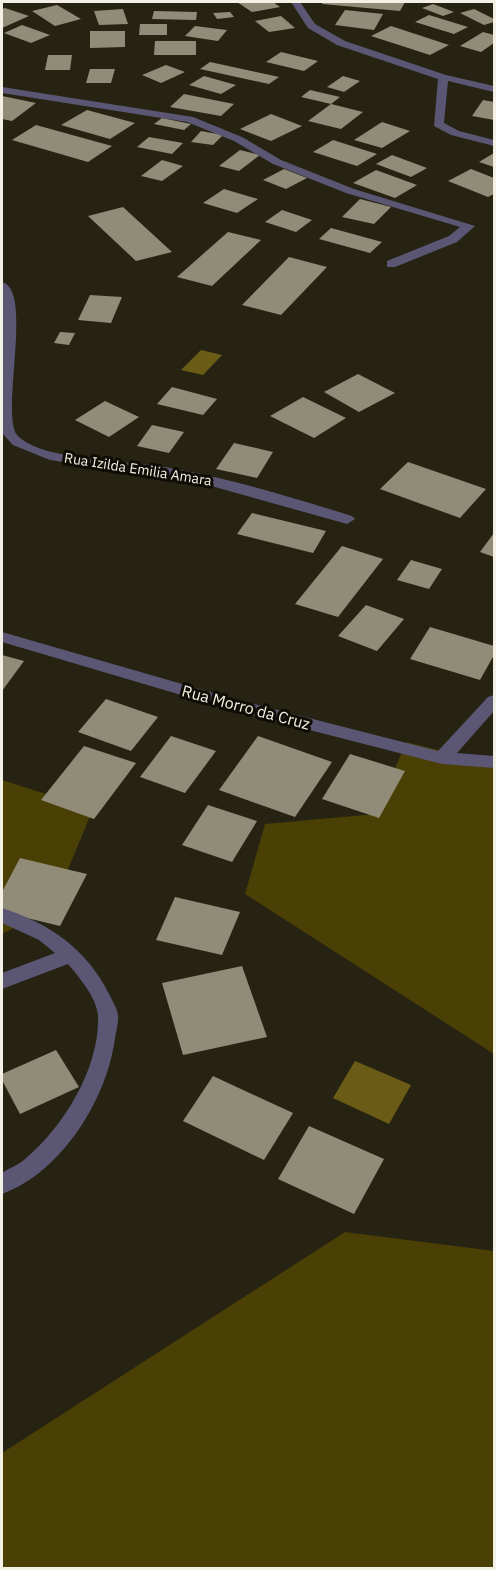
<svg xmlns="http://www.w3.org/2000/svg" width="496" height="1570" font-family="'IBM Plex Sans',sans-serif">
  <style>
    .green { fill: #4a3f05 }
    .water { fill: #6a5c17 }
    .building { fill: #918c78 }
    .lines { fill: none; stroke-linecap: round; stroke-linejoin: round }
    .street { fill: #5a5674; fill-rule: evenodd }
    .labels { text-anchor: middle; stroke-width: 6; stroke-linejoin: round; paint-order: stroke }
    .far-street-label { font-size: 14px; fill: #f3f0e5; stroke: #0e0c05 }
    .street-label { font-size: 16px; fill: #f3f0e5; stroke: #0e0c05 }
  </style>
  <rect width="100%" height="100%" fill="#272312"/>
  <!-- green -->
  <g class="green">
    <polygon points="406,742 494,764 494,1054 245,894 265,824 376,814"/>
    <polygon points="2,780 93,809 52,908 2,934"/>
    <polygon points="345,1232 494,1251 494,1568 2,1568 2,1453"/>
  </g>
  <!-- water -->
  <g class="water">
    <polygon points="201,350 222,355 203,375 181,370"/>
    <polygon points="355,1061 411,1085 389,1124 333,1098"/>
  </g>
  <!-- building -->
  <g class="building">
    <polygon points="237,2 273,2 280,7 252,12"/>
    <polygon points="323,2 405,2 400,11 322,4"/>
    <polygon points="433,4 454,12 443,16 422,8"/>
    <polygon points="57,5 81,19 55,26 32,11"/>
    <polygon points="5,8 29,16 2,28 2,9"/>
    <polygon points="123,9 128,24 99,25 94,11"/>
    <polygon points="474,9 494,19 494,22 484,25 460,13"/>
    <polygon points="345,10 383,14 374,30 335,25"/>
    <polygon points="154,11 197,12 196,20 152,19"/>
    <polygon points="230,12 234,17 217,19 213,13"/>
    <polygon points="429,15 468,27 454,34 415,22"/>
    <polygon points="281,16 295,28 269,32 255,21"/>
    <polygon points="140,24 167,24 167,35 139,35"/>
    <polygon points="22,25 50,35 31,43 4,33"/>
    <polygon points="195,26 227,30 218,41 185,36"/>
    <polygon points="391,26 449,45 430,55 371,36"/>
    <polygon points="90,31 125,31 125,47 90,48"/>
    <polygon points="483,32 494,35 494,43 481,52 460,46"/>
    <polygon points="155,41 196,41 196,55 154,55"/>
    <polygon points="281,52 318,61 304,71 266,62"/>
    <polygon points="48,55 72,55 70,70 45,70"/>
    <polygon points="210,62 279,77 269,84 200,69"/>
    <polygon points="166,65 185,72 161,83 142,75"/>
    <polygon points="90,69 115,69 111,83 86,83"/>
    <polygon points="204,76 236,85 221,94 189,85"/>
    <polygon points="343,76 360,81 344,92 327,87"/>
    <polygon points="310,90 340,97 331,104 363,112 341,129 308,121 331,104 301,97"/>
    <polygon points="184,94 234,104 221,116 170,107"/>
    <polygon points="2,96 36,103 12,121 2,119"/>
    <polygon points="483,100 494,102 494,120 472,116"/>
    <polygon points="87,110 135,123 110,139 61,125"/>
    <polygon points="271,114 302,126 271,141 240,129"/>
    <polygon points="162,118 191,124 184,130 154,124"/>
    <polygon points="382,122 410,131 382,148 354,140"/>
    <polygon points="36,125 112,146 88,162 12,140"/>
    <polygon points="201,131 223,135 213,145 191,142"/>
    <polygon points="149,137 183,143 172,154 137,147"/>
    <polygon points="333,140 377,154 357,166 313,152"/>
    <polygon points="240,150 260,155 239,171 219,166"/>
    <polygon points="494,153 494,167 479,162"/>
    <polygon points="392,155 427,168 411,177 376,164"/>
    <polygon points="162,160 183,166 162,181 141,176"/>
    <polygon points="284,169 307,178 286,189 263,180"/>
    <polygon points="471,169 494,178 494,194 488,197 448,181"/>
    <polygon points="376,170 417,185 395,198 353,183"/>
    <polygon points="224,189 258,199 237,213 203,203"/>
    <polygon points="360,199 391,207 374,224 342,217"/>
    <polygon points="123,207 172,252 136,261 88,216"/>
    <polygon points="282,210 312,220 296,232 265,222"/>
    <polygon points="331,228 382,242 370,253 319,239"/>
    <polygon points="228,232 261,240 212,286 177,277"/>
    <polygon points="289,257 327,267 281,315 242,305"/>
    <polygon points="90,295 122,297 111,323 78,320"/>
    <polygon points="60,332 75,333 69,345 54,343"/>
    <polygon points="358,374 395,393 359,412 324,392"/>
    <polygon points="172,387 217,399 203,415 157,404"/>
    <polygon points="303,397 346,418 314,438 270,416"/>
    <polygon points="105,401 139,417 109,437 75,420"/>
    <polygon points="152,425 184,432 169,453 137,446"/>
    <polygon points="234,443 273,452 257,478 216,469"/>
    <polygon points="408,462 486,489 460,518 380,489"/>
    <polygon points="252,513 326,531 313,553 237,534"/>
    <polygon points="494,533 494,557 480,552"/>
    <polygon points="342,546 383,559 338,617 295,604"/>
    <polygon points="411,560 442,569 429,589 397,580"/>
    <polygon points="366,605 404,619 377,651 338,636"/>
    <polygon points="430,627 494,646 494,655 480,680 410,659"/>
    <polygon points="2,655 24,661 2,691"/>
    <polygon points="106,699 158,717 131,751 78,732"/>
    <polygon points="171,736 216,751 185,793 140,777"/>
    <polygon points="258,736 332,762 295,817 219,790"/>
    <polygon points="84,746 136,763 94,819 41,800"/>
    <polygon points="350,754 405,771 379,818 322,799"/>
    <polygon points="208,805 257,821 232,862 182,845"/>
    <polygon points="20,858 87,874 60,926 2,912 2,892"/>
    <polygon points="175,897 240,912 222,955 156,940"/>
    <polygon points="242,966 267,1037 183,1055 162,983"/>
    <polygon points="56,1050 79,1087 20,1114 2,1080 2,1074"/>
    <polygon points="213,1076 293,1113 264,1160 183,1121"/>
    <polygon points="309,1126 384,1159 354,1214 278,1179"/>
  </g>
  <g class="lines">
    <!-- street -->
    <g class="street">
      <polygon points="291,2 300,2 315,24 345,41 446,75 494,86 494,92 448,81 444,123 459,131 494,140 494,146 451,135 434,126 438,79 337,45 308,28"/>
      <polygon points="2,87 193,117 242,137 281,160 354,189 475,226 457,242 395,267 387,267 387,261 449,236 460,227 346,193 273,164 234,141 187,122 2,93"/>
      <path d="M2,282C34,290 0,412 17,435C31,450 63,455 81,457C113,462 145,463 176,469C236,480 294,498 352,516L355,519L347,524L197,482L50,460L13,445L2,433Z"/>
      <polygon points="2,632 234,699 438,751 488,697 494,695 494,711 457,753 494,756 494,768 442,764 232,710 2,642"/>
      <path d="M2,908C49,923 87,949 109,994C112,1000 117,1008 118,1015C119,1022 116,1031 115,1038C107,1099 62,1172 2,1194V1173C9,1168 19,1165 25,1159C64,1127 100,1067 98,1016C97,998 79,977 68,964L2,989V973L55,953L39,940L2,923Z"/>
    </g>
  </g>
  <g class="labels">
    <!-- far-street labels -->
    <g class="far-street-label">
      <text transform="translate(138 469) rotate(9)" y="5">Rua Izilda Emilia Amara</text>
    </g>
    <!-- street labels -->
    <g class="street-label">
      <text transform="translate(246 707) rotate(15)" y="6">Rua Morro da Cruz</text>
    </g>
  </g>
  <!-- border -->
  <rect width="496" height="1570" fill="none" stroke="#f3f0e5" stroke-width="6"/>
</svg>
